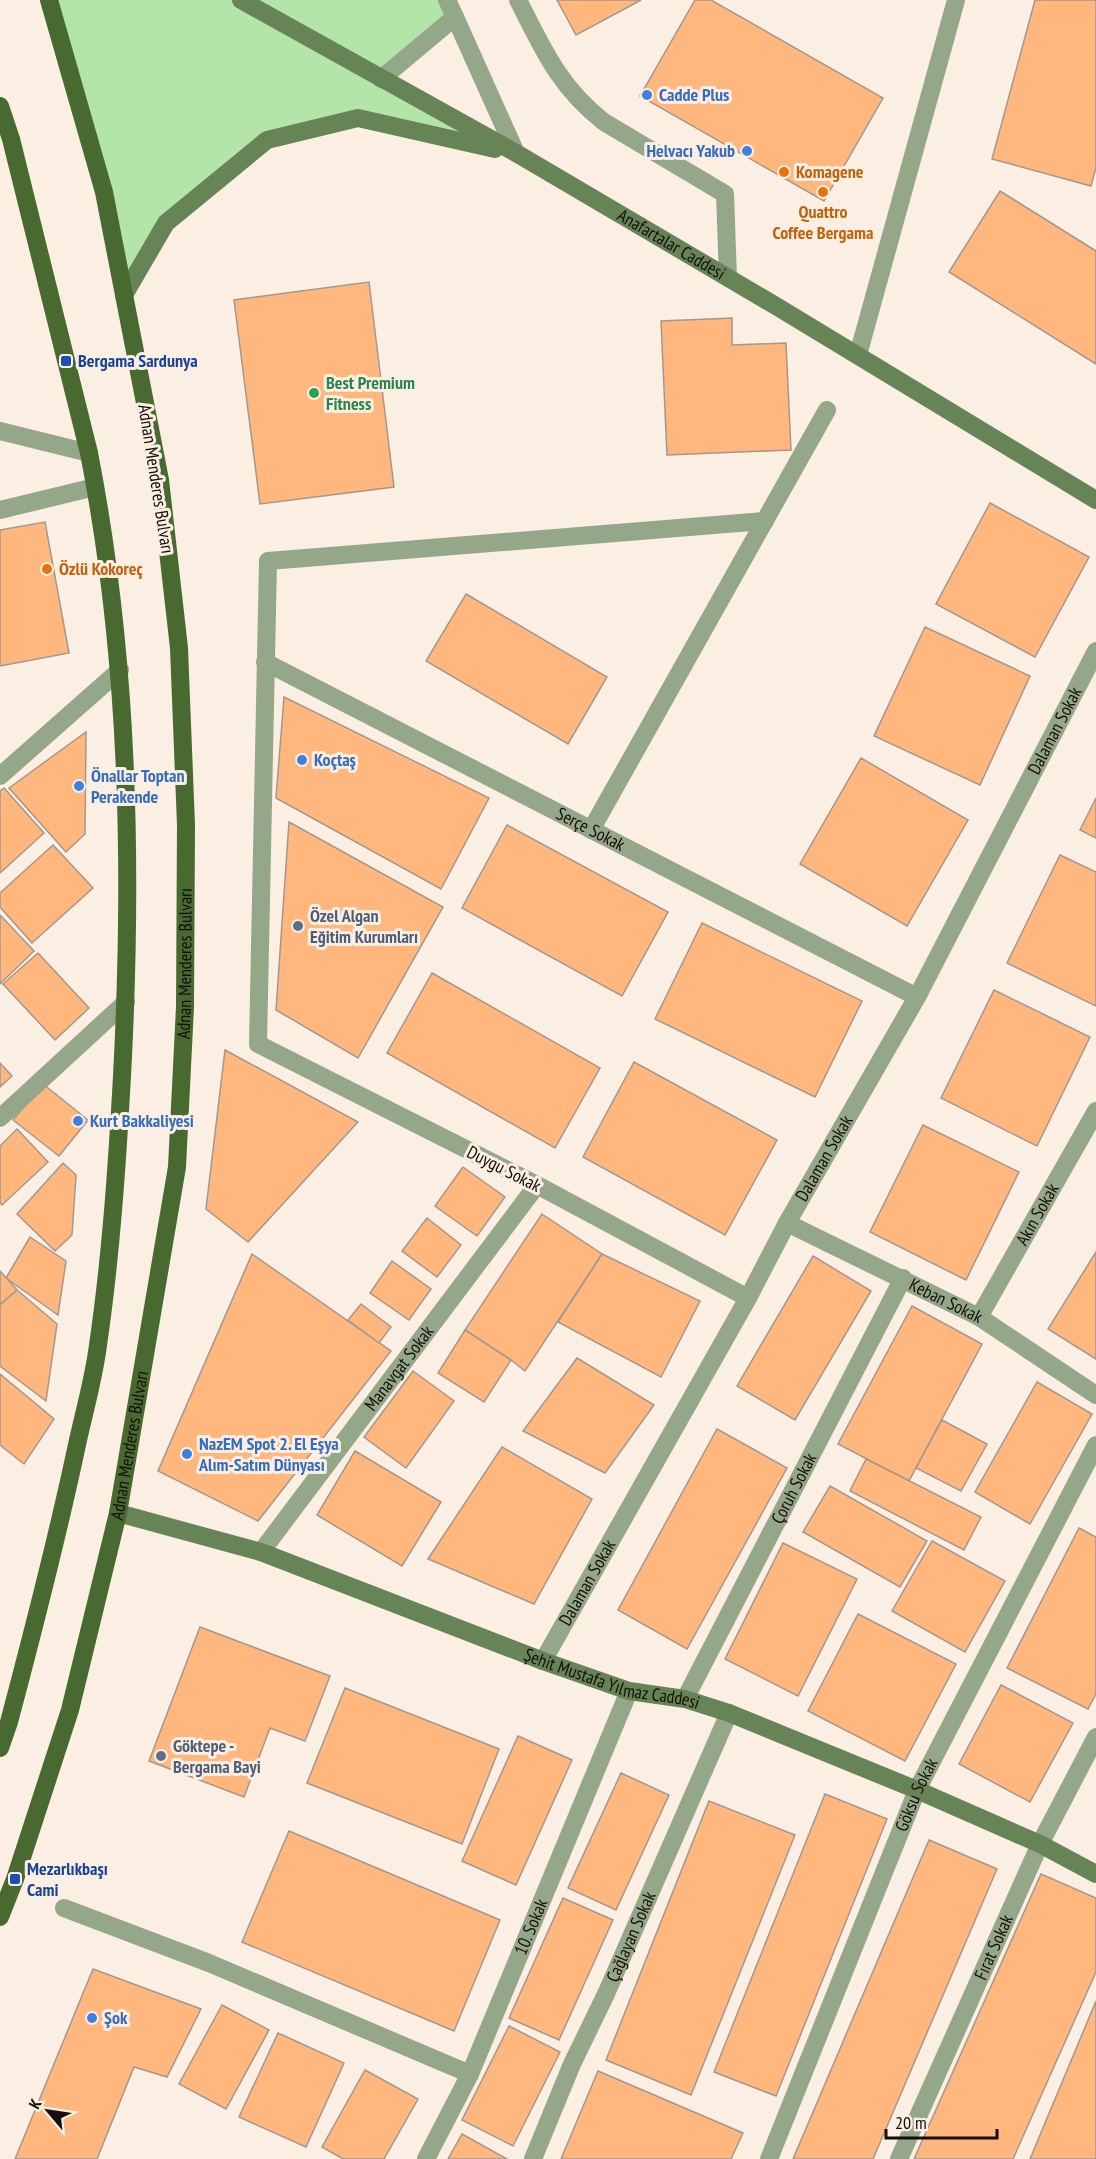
<svg xmlns="http://www.w3.org/2000/svg" width="1096" height="2159" font-family="'PT Sans Narrow',sans-serif">
  <style>
    .green { fill: #b3e5a8 }
    .building { fill: #ffb77e; stroke: #a4978e; stroke-width: 1.5 }
    .lines { fill: none; stroke-linecap: round; stroke-linejoin: round }
    .lane { stroke: #94a788; stroke-width: 18 }
    .street { stroke: #94a788; stroke-width: 18 }
    .secondary { stroke: #678456; stroke-width: 18 }
    .primary { stroke: #486a30; stroke-width: 18 }
    .shop-dot { fill: #3f7fe0; stroke: #fbeee2; stroke-width: 2 }
    .food-dot { fill: #e8710a; stroke: #fbeee2; stroke-width: 2 }
    .transit-dot { fill: #1a4fb4; stroke: #fbeee2; stroke-width: 2 }
    .leisure-dot { fill: #2e9e5b; stroke: #fbeee2; stroke-width: 2 }
    .service-dot { fill: #5c6f8a; stroke: #fbeee2; stroke-width: 2 }
    .labels { text-anchor: middle; stroke-width: 6; stroke-linejoin: round; paint-order: stroke }
    .shop-label { font-size: 18px; font-weight: bold; fill: #366cbe; stroke: #fbeee2; text-anchor: start }
    .food-label { font-size: 18px; font-weight: bold; fill: #c56008; stroke: #fbeee2; text-anchor: start }
    .street-label { font-size: 18px; fill: #140f0c; stroke: #fbeee2 }
    .transit-label { font-size: 18px; font-weight: bold; fill: #164399; stroke: #fbeee2; text-anchor: start }
    .leisure-label { font-size: 18px; font-weight: bold; fill: #27864d; stroke: #fbeee2; text-anchor: start }
    .service-label { font-size: 18px; font-weight: bold; fill: #4e5e75; stroke: #fbeee2; text-anchor: start }
  </style>
  <rect width="100%" height="100%" fill="#fbeee2"/>
  <!-- green -->
  <polygon class="green" points="49,0 447,0 455,17 381,79 516,153 358,118 267,140 166,223 124,295"/>
  <!-- building -->
  <g class="building">
    <polygon points="557,0 641,0 576,35"/>
    <polygon points="695,0 711,0 883,98 824,201 640,96"/>
    <polygon points="1035,0 1096,0 1096,168 1091,186 992,159"/>
    <polygon points="1000,191 1096,251 1096,364 949,272"/>
    <polygon points="369,282 394,487 260,504 234,300"/>
    <polygon points="732,318 732,345 786,343 791,450 667,455 661,321"/>
    <polygon points="990,503 1089,557 1035,657 936,604"/>
    <polygon points="45,522 69,653 0,666 0,530"/>
    <polygon points="466,594 607,677 568,744 426,661"/>
    <polygon points="925,627 1030,676 980,785 874,736"/>
    <polygon points="284,697 489,798 441,889 276,798"/>
    <polygon points="86,732 85,834 66,852 9,788"/>
    <polygon points="861,758 968,820 907,926 800,864"/>
    <polygon points="4,788 44,833 0,873 0,791"/>
    <polygon points="1096,798 1096,838 1080,830"/>
    <polygon points="289,822 443,907 358,1058 276,1010"/>
    <polygon points="507,825 668,912 622,996 462,908"/>
    <polygon points="53,845 93,888 32,943 0,907 0,893"/>
    <polygon points="1060,855 1096,872 1096,1006 1007,963"/>
    <polygon points="0,915 34,951 0,984"/>
    <polygon points="702,923 862,1001 815,1097 655,1019"/>
    <polygon points="38,953 89,1008 55,1040 3,984"/>
    <polygon points="432,973 600,1068 555,1148 387,1053"/>
    <polygon points="994,990 1090,1037 1037,1146 941,1098"/>
    <polygon points="225,1050 358,1122 248,1242 206,1209"/>
    <polygon points="634,1062 777,1140 725,1235 583,1157"/>
    <polygon points="0,1063 12,1076 0,1087"/>
    <polygon points="43,1084 88,1120 59,1156 13,1120"/>
    <polygon points="923,1125 1019,1172 966,1280 870,1232"/>
    <polygon points="17,1129 48,1162 2,1205 0,1203 0,1146"/>
    <polygon points="63,1163 76,1175 72,1235 55,1251 17,1214"/>
    <polygon points="463,1167 505,1197 477,1236 435,1206"/>
    <polygon points="542,1214 602,1254 525,1371 511,1360 465,1330"/>
    <polygon points="427,1218 461,1245 437,1277 402,1251"/>
    <polygon points="30,1237 66,1261 58,1315 6,1278"/>
    <polygon points="1096,1252 1096,1359 1048,1329"/>
    <polygon points="252,1254 391,1351 258,1521 158,1471"/>
    <polygon points="602,1254 700,1301 661,1377 558,1322"/>
    <polygon points="813,1256 871,1291 795,1420 737,1386"/>
    <polygon points="392,1261 431,1289 409,1320 370,1293"/>
    <polygon points="0,1271 17,1290 0,1305"/>
    <polygon points="17,1290 57,1324 46,1401 0,1366 0,1305"/>
    <polygon points="361,1304 391,1327 379,1343 348,1320"/>
    <polygon points="912,1306 982,1344 909,1481 838,1444"/>
    <polygon points="465,1330 511,1360 484,1402 438,1373"/>
    <polygon points="577,1358 654,1405 605,1473 523,1431"/>
    <polygon points="413,1371 454,1401 406,1468 364,1437"/>
    <polygon points="0,1374 54,1419 24,1464 0,1445"/>
    <polygon points="1037,1382 1092,1414 1030,1524 975,1492"/>
    <polygon points="942,1420 987,1444 961,1491 916,1468"/>
    <polygon points="717,1429 787,1468 687,1649 618,1610"/>
    <polygon points="502,1447 592,1499 534,1604 428,1559"/>
    <polygon points="355,1451 441,1502 402,1566 317,1515"/>
    <polygon points="866,1459 981,1517 964,1550 850,1491"/>
    <polygon points="830,1486 927,1541 900,1587 803,1532"/>
    <polygon points="1079,1528 1096,1537 1096,1694 1088,1709 1007,1668"/>
    <polygon points="932,1541 1005,1581 965,1652 892,1611"/>
    <polygon points="783,1543 857,1579 798,1696 725,1659"/>
    <polygon points="858,1614 956,1664 905,1761 808,1711"/>
    <polygon points="200,1627 330,1676 305,1741 270,1728 244,1797 149,1761"/>
    <polygon points="1001,1685 1073,1723 1030,1802 959,1764"/>
    <polygon points="345,1688 499,1749 462,1844 307,1783"/>
    <polygon points="518,1736 572,1760 516,1885 462,1861"/>
    <polygon points="621,1773 669,1795 616,1910 568,1888"/>
    <polygon points="825,1794 887,1819 776,2096 714,2072"/>
    <polygon points="709,1801 795,1835 691,2095 606,2060"/>
    <polygon points="289,1831 500,1920 454,2031 242,1942"/>
    <polygon points="929,1840 997,1869 873,2159 793,2159"/>
    <polygon points="1041,1874 1096,1898 1096,1972 1013,2159 914,2159"/>
    <polygon points="563,1898 613,1920 559,2040 509,2018"/>
    <polygon points="93,1969 201,2009 167,2077 134,2067 97,2159 15,2159"/>
    <polygon points="1096,2001 1096,2159 1030,2159"/>
    <polygon points="222,2005 269,2030 226,2109 179,2084"/>
    <polygon points="509,2026 560,2052 513,2146 462,2120"/>
    <polygon points="278,2033 344,2063 306,2147 239,2117"/>
    <polygon points="365,2070 418,2099 384,2159 343,2159 322,2147"/>
    <polygon points="598,2071 743,2133 731,2159 561,2159"/>
    <polygon points="462,2134 507,2159 448,2159"/>
  </g>
  <g class="lines">
    <!-- lane -->
    <path class="lane" d="M518,0C543,49 559,87 604,122L725,194L728,278"/>
    <!-- street -->
    <g class="street">
      <polyline points="455,17 516,153"/>
      <polyline points="381,79 455,17 447,0"/>
      <polyline points="858,355 956,0"/>
      <polyline points="0,431 89,453"/>
      <polyline points="0,510 95,487"/>
      <path id="s1" d="M265,662L917,997"/>
      <polyline points="0,776 120,670"/>
      <polyline points="591,830 827,410"/>
      <polyline points="0,1118 126,1002"/>
      <path id="s2" d="M787,1223L979,1317L1096,1395"/>
      <polyline points="748,1298 537,1185 258,1044 268,561 765,521"/>
      <path id="s3" d="M979,1317L1096,1111"/>
      <path id="s4" d="M261,1552L537,1185"/>
      <path id="s5" d="M543,1661L748,1298L787,1223L917,997L1096,651"/>
      <path id="s6" d="M685,1699L903,1278"/>
      <polyline points="64,1908 209,1963 470,2074"/>
      <path id="s7" d="M426,2159L470,2074L629,1691"/>
      <path id="s8" d="M533,2159L572,2064L606,1994L729,1713"/>
      <path id="s9" d="M769,2159L917,1790L1096,1445"/>
      <path id="s10" d="M899,2159L1040,1844L1096,1737"/>
    </g>
    <!-- secondary -->
    <g class="secondary">
      <path id="s11" d="M241,0L516,153L776,306L1096,500"/>
      <polyline points="124,295 166,223 267,140 358,118 495,149"/>
      <path id="s12" d="M118,1513L261,1552L543,1661L629,1691L685,1699L729,1713L917,1790L1040,1844L1096,1874"/>
    </g>
    <!-- primary -->
    <g class="primary">
      <path d="M0,106L11,139L89,453C129,658 133,868 122,1076C117,1166 111,1256 98,1345C94,1377 85,1409 78,1440C58,1535 34,1628 9,1722L0,1748"/>
      <path id="s13" d="M0,1917L15,1879L70,1710L118,1513L177,1167L185,1007L186,825L179,648L160,480L104,192L49,0"/>
    </g>
  </g>
  <!-- markers -->
  <g class="shop-dot">
    <circle cx="647" cy="95" r="6"/>
    <circle cx="747" cy="151" r="6"/>
    <circle cx="302" cy="760" r="6"/>
    <circle cx="79" cy="786" r="6"/>
    <circle cx="78" cy="1121" r="6"/>
    <circle cx="187" cy="1454" r="6"/>
    <circle cx="92" cy="2018" r="6"/>
  </g>
  <g class="food-dot">
    <circle cx="784" cy="172" r="6"/>
    <circle cx="823" cy="192" r="6"/>
    <circle cx="47" cy="569" r="6"/>
  </g>
  <g class="transit-dot">
    <rect x="60" y="355" width="12" height="12" rx="3"/>
    <rect x="9" y="1873" width="12" height="12" rx="3"/>
  </g>
  <circle class="leisure-dot" cx="314" cy="393" r="6"/>
  <g class="service-dot">
    <circle cx="298" cy="926" r="6"/>
    <circle cx="161" cy="1756" r="6"/>
  </g>
  <g class="labels">
    <!-- shop labels -->
    <g class="shop-label">
      <text x="659" y="101">Cadde Plus</text>
      <text x="735" y="157" text-anchor="end">Helvacı Yakub</text>
      <text x="314" y="766">Koçtaş</text>
      <text x="91" y="782">Önallar Toptan<tspan x="91" dy="21">Perakende</tspan></text>
      <text x="90" y="1127">Kurt Bakkaliyesi</text>
      <text x="199" y="1450">NazEM Spot 2. El Eşya<tspan x="199" dy="21">Alım-Satım Dünyası</tspan></text>
      <text x="104" y="2024">Şok</text>
    </g>
    <!-- food labels -->
    <g class="food-label">
      <text x="796" y="178">Komagene</text>
      <text x="823" y="218" text-anchor="middle">Quattro<tspan x="823" dy="21">Coffee Bergama</tspan></text>
      <text x="59" y="575">Özlü Kokoreç</text>
    </g>
    <!-- street labels -->
    <g class="street-label">
      <text dy="6" stroke="none"><textPath href="#s11" startOffset="495">Anafartalar Caddesi</textPath></text>
      <text transform="translate(156 479) rotate(81)" y="6">Adnan Menderes Bulvarı</text>
      <text dy="6" stroke="none"><textPath href="#s5" startOffset="1062">Dalaman Sokak</textPath></text>
      <text dy="6" stroke="none"><textPath href="#s1" startOffset="366">Serçe Sokak</textPath></text>
      <text dy="6" stroke="none"><textPath href="#s13" startOffset="976">Adnan Menderes Bulvarı</textPath></text>
      <text dy="6" stroke="none"><textPath href="#s5" startOffset="576">Dalaman Sokak</textPath></text>
      <text transform="translate(504 1169) rotate(27)" y="6">Duygu Sokak</text>
      <text dy="6" stroke="none"><textPath href="#s3" startOffset="118">Akın Sokak</textPath></text>
      <text dy="6" stroke="none"><textPath href="#s2" startOffset="177">Keban Sokak</textPath></text>
      <text dy="6" stroke="none"><textPath href="#s4" startOffset="230">Manavgat Sokak</textPath></text>
      <text dy="6" stroke="none"><textPath href="#s13" startOffset="490">Adnan Menderes Bulvarı</textPath></text>
      <text dy="6" stroke="none"><textPath href="#s6" startOffset="237">Çoruh Sokak</textPath></text>
      <text dy="6" stroke="none"><textPath href="#s5" startOffset="90">Dalaman Sokak</textPath></text>
      <text dy="6" stroke="none"><textPath href="#s12" startOffset="522">Şehit Mustafa Yılmaz Caddesi</textPath></text>
      <text dy="6" stroke="none"><textPath href="#s9" startOffset="393">Göksu Sokak</textPath></text>
      <text dy="6" stroke="none"><textPath href="#s7" startOffset="255">10. Sokak</textPath></text>
      <text dy="6" stroke="none"><textPath href="#s8" startOffset="243">Çağlayan Sokak</textPath></text>
      <text dy="6" stroke="none"><textPath href="#s10" startOffset="232">Fırat Sokak</textPath></text>
    </g>
    <!-- transit labels -->
    <g class="transit-label">
      <text x="78" y="367">Bergama Sardunya</text>
      <text x="27" y="1875">Mezarlıkbaşı<tspan x="27" dy="21">Cami</tspan></text>
    </g>
    <!-- leisure labels -->
    <g class="leisure-label">
      <text x="326" y="389">Best Premium<tspan x="326" dy="21">Fitness</tspan></text>
    </g>
    <!-- service labels -->
    <g class="service-label">
      <text x="310" y="922">Özel Algan<tspan x="310" dy="21">Eğitim Kurumları</tspan></text>
      <text x="173" y="1752">Göktepe -<tspan x="173" dy="21">Bergama Bayi</tspan></text>
    </g>
  </g>
  <!-- north arrow -->
  <g transform="translate(48 2111) rotate(299)" stroke="#fbeee2" stroke-width="4.5" paint-order="stroke">
  <path d="M0-4.5L10 22L0 15L-10 22Z" fill="#140f0c"/>
  <text y="-9" font-size="16" font-weight="bold" text-anchor="middle" fill="#140f0c">K</text>
  </g>
  <!-- scale -->
  <path d="M886 2129v9h111v-9" fill="none" stroke="#140f0c" stroke-width="3"/>
  <text x="895" y="2129" font-size="18" fill="#140f0c" stroke="#fbeee2" stroke-width="4.5" paint-order="stroke">20 m</text>
</svg>
